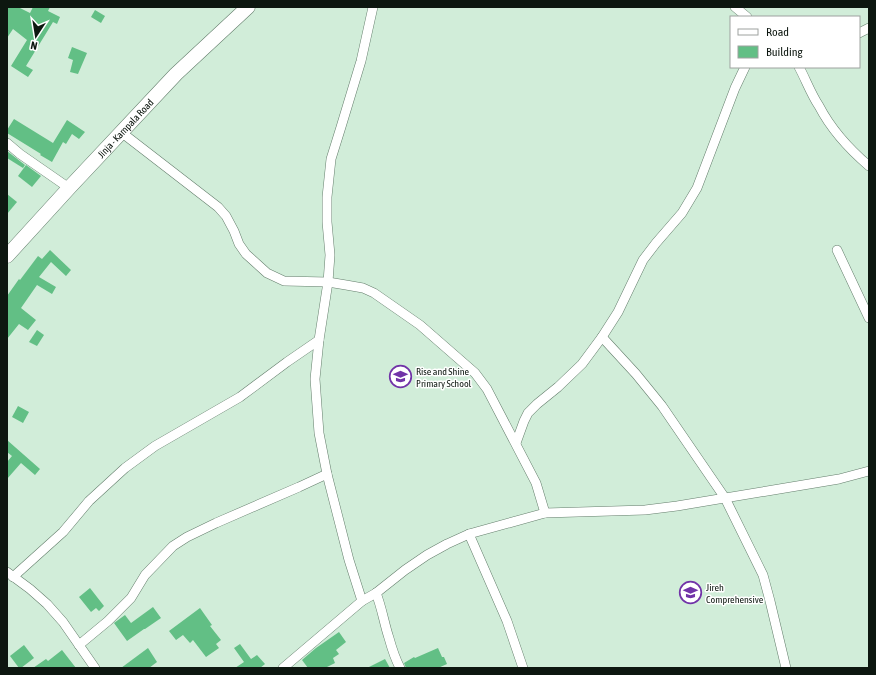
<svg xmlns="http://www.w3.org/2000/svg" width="876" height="675" font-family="'Asap Condensed',sans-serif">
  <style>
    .building { fill: #62bf85 }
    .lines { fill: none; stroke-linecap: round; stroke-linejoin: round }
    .minor-casing { stroke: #647e6c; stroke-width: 10 }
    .trunk-casing { stroke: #647e6c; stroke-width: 15 }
    .minor { stroke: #fff; stroke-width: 9 }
    .trunk { stroke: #fff; stroke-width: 14 }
    .labels { text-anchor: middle; stroke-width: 3; stroke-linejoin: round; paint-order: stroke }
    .street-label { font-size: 10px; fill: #0d1710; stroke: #fff }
    .poi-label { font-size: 10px; fill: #0d1710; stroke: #fff; text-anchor: start }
  </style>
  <rect width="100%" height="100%" fill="#d1edd9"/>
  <!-- building -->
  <g class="building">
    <polygon points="7,7 18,7 30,13 33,7 50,7 48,11 60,17 57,24 53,22 26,66 33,70 28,77 11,66 27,40 13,29 7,38"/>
    <polygon points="95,10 105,16 101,23 91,17"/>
    <polygon points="72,47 87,53 78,74 70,72 73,60 68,58"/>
    <polygon points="14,119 53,143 67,120 85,132 79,139 72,134 66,144 63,142 52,162 40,155 41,154 7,133 7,130"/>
    <polygon points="7,151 25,165 23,168 7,158"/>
    <polygon points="26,165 41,176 32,187 18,176"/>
    <polygon points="7,194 17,202 7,214"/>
    <polygon points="50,250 71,270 66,276 51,262 39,277 56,287 52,294 37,285 21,308 36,320 28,330 19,324 7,339 7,296 19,279 20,280 38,256 42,259"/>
    <polygon points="37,330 44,335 37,346 29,342"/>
    <polygon points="18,406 29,412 23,423 12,417"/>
    <polygon points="7,440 40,469 35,475 21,463 7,479 7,462 12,456 7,452"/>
    <polygon points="90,588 104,606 99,611 96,608 91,612 79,597"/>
    <polygon points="153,607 161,618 145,629 144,629 127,641 114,623 125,615 131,623"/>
    <polygon points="200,608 212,625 210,626 221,640 216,644 219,648 206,657 193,640 190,643 183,635 176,640 169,631"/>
    <polygon points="339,632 346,642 336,650 339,654 333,658 335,663 325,668 308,668 302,660 316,648"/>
    <polygon points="240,644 251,659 257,655 265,664 260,668 235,668 244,662 234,648"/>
    <polygon points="24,645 34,658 21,668 19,668 10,656"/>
    <polygon points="148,648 157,662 149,668 121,668"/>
    <polygon points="438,648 442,657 444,657 447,664 438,668 406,668 404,663 414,657 415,658"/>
    <polygon points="62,650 76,668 33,668 46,659 48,661"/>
    <polygon points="385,659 390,668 367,668"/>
  </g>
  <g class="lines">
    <defs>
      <g id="minor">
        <polyline points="735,7 747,17"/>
        <polyline points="859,33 869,28"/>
        <path d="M799,67C806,80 811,94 819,106C831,129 849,149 869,166"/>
        <polyline points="121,132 218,207 226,216 234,231 239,244 246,254 267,273 284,281 328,282 346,285 363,288 374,293 420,325 475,373 487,389 536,483 545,513"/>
        <polyline points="7,143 20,154 69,188"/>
        <polyline points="837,250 869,318"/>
        <polyline points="602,337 636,374 662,406 725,498 763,575 770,601 786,668"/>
        <polyline points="516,443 524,421 528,413 537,404 558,387 582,364 602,337 618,312 643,260 656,243 682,213 697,188 735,88 745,67"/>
        <polyline points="469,534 507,621 523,668"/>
        <polyline points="7,572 30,589 47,604 63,622 95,668"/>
        <polyline points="13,577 63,532 89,501 125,468 155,446 240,397 287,362 319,340"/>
        <path d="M376,593C382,608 384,623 389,638C392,649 395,658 400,668"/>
        <polyline points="362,601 349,560 327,474 319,433 315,379 319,340 328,282 330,255 327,222 327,197 331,159 341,127 361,61 373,7"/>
        <polyline points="79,645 108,621 131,598 145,575 173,546 187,537 216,523 299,487 327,474"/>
        <polyline points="283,668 362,601 376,593 405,570 427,555 447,544 469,534 545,513 645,510 677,506 839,479 869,471"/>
      </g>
      <g id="trunk">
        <path id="s1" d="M7,256L69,188L176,74L248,7"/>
      </g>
    </defs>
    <!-- minor casing -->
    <use href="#minor" class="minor-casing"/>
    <!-- trunk casing -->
    <use href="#trunk" class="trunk-casing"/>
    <!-- minor -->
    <use href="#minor" class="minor"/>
    <!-- trunk -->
    <use href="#trunk" class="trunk"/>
  </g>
  <!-- icons -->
  <defs>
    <symbol id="school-ring" viewBox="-11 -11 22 22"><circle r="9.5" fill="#fff" stroke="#7133a8" stroke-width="1.5"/><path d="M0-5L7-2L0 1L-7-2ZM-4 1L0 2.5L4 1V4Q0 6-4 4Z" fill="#7133a8"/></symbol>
  </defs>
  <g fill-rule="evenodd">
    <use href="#school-ring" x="388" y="364" width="25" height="25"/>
    <use href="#school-ring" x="678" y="580" width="25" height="25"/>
  </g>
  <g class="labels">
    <!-- street labels -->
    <g class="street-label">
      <text dy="4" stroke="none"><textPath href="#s1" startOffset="174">Jinja - Kampala Road</textPath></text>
    </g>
    <!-- poi labels -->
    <g class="poi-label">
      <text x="416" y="375">Rise and Shine<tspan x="416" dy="12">Primary School</tspan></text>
      <text x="706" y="591">Jireh<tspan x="706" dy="12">Comprehensive</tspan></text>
    </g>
  </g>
  <!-- border -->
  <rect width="876" height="675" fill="none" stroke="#0d1710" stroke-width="16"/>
  <!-- legend -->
  <rect x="730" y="16" width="130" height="52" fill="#ffffff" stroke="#9ea29f"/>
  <rect x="738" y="29" width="20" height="6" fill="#ffffff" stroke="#9ea29f"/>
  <text x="766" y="36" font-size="12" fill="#0d1710">Road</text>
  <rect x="738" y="46" width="20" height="12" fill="#62bf85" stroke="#9ea29f"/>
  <text x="766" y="56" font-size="12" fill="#0d1710">Building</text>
  <!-- north arrow -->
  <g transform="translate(36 36) rotate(192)" stroke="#ffffff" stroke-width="3" paint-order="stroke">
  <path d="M0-3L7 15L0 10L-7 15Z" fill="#0d1710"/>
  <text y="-6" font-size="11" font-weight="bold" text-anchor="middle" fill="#0d1710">N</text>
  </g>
</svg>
